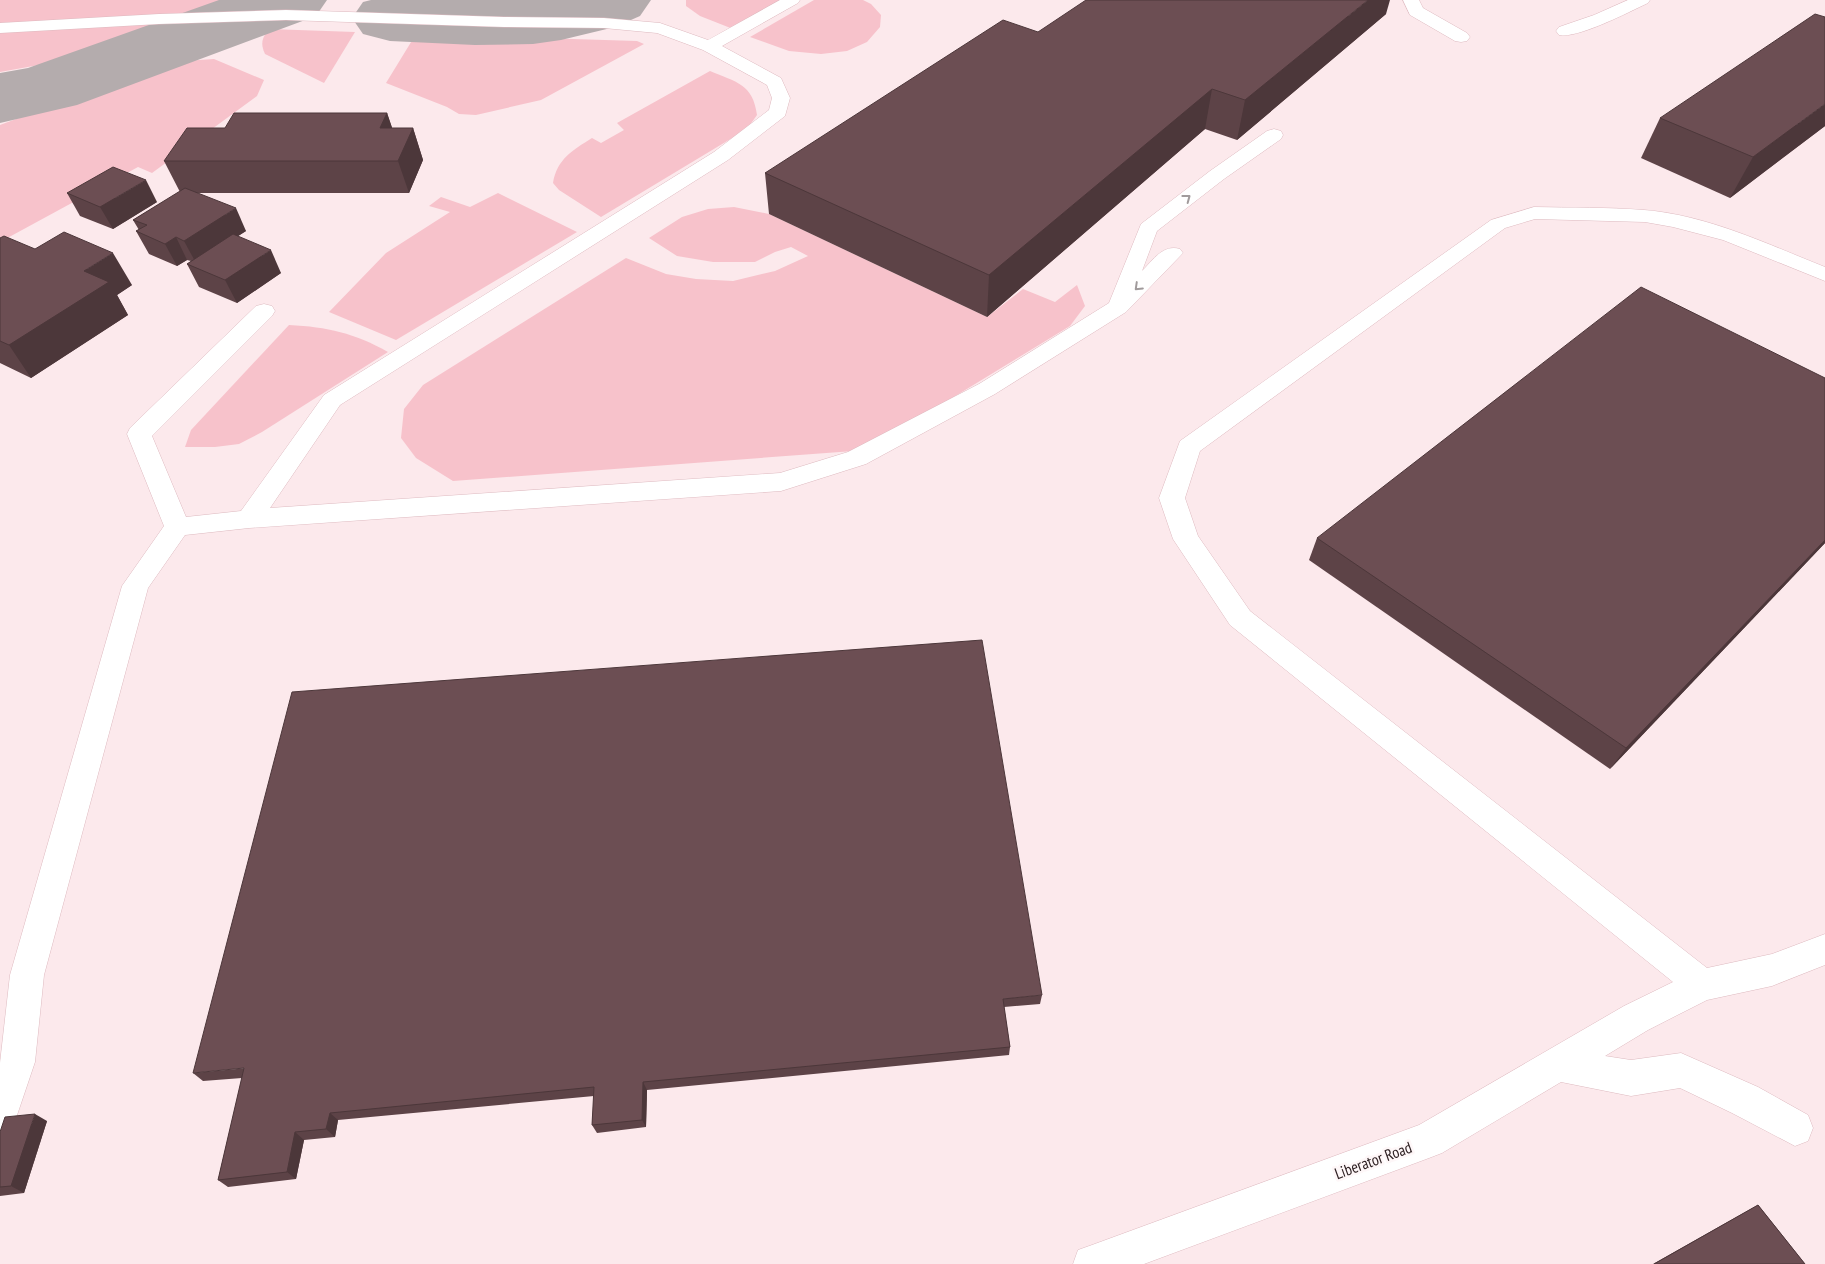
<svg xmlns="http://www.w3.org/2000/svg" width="1825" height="1264" font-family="'PT Sans Narrow',sans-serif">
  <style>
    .built { fill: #fce9ec; fill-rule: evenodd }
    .green { fill: #f7c2cb }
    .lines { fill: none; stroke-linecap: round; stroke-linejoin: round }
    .taxiway { fill: #b4acad; fill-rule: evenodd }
    .minor-casing { stroke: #debac0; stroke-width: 1 }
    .minor { fill: #fff; fill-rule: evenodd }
    .wall { fill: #5d4347 }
    .shaded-wall { fill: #4c373a }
    .building { fill: #6c4e53; stroke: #4c373a }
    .oneway { stroke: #a19b9c }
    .labels { text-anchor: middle; stroke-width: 5; stroke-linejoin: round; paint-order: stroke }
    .near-street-label { font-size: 16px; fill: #2e2123; stroke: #fef7f8 }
  </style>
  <rect width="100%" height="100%" fill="#fef7f8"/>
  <!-- built -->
  <path class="built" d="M0,0H1825V1264H0ZM647,1090L645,1127L597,1132Z"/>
  <!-- green -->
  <g class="green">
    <polygon points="0,0 254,0 222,12 0,23"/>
    <polygon points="451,0 557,0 511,6"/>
    <polygon points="686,0 784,0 733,29 700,16 686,6"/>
    <polygon points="814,0 863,0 871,4 881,15 880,27 867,42 847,51 821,54 789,51 750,37"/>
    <polygon points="170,22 180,26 48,71 39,65 0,72 0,31"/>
    <path d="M269,29L355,32L324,83L265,54C260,43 262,38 269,29Z"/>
    <polygon points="416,34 637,41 644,44 541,100 476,115 459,114 447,107 386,83"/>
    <polygon points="214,59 264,80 257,96 152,173 138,167 0,242 0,125 169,62"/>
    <path d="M710,71C736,82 753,84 757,115L747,129L601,217L559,190L553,183C557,159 573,150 592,138L601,143L624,130L617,123Z"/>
    <polygon points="498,193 577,232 396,340 329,312 386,253 450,212 429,206 441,197 470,207"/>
    <polygon points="734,207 769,214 987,317 1023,289 1055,302 1077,285 1085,306 1070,326 867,450 453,481 416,458 401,438 404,409 423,385 626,258 666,274 696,279 733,281 775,271 808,256 791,247 775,252 755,262 713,262 677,256 649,238 682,217 708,209"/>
    <path d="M289,325C328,327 354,333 388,352L262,432L239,444L215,447H185L191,430Z"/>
  </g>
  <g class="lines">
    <!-- taxiway -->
    <g class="taxiway">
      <polygon points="219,0 327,0 316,16 77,105 0,123 0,73 28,68"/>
      <polygon points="371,0 651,0 640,16 615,27 561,40 533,44 475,45 390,41 363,34 352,18 363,2"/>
    </g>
    <defs>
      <g id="minor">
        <path d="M780,0H800L798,3L722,46L781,78L790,98L785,116L728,160L340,405L270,508L780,473L848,452L979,384L1109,303L1141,224L1210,171L1267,131L1274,129L1281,131L1283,135L1281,139L1224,179L1157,231L1142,271C1153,260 1163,244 1180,249L1183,253L1126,312L995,394L866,464L781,491L249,528L185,535L148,588L44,975L35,1062L13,1127L0,1132V1063L10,975L122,586L164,526L127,434L130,428L256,306L264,304L272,306L275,311L272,316L152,436L186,517L241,511L324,395L714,152L769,110L772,98L767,85L703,50L657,33L604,28L504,27L286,20L159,24L0,33V23L159,14L286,10L504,17L604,18L660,23L708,40Z"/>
        <polygon points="1403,0 1419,0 1423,8 1467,33 1470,37 1467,41 1461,42 1455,41 1410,15"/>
        <path d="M1628,0H1650L1648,3C1629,12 1577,39 1559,35L1556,31L1559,27L1594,15Z"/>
        <path d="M1534,207C1571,208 1608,207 1644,210C1707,215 1767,244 1825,267V281L1723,240L1673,227L1645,222L1535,219L1505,228L1200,451L1185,498L1198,536L1250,611L1707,968L1772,954L1825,934V965L1772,986L1707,1000L1648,1030L1605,1056L1631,1060L1681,1053L1758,1087L1808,1115L1813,1128L1808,1141L1795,1146L1732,1113L1680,1088L1631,1096L1561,1082L1442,1153L1429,1158L1144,1264H1073L1078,1250L1092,1245L1419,1125L1624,1006L1673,982L1230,625L1173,539L1159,498L1180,441L1491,220Z"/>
      </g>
    </defs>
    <!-- minor casing -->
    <use href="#minor" class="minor-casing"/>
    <!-- minor -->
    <use href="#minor" class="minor"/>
  </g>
  <!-- wall -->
  <g class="wall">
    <polygon points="1386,14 1237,140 1205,129 987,317 769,214 765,173 1038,32"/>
    <polygon points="387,113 392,128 413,128 423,160 409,193 197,193 246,231 238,236 281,273 237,303 199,287 187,264 191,261 187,260 177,266 149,254 136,231 139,230 133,220 180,192 164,161 225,128"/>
    <polygon points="1660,118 1825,126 1730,198 1641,158"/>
    <polygon points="67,193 157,202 113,229 80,216"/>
    <polygon points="0,238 132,285 117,295 128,315 31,378 0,363"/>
    <polygon points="1317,538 1825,543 1610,769 1309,560"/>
    <polygon points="1042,995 1040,1004 1004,1007 1010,1047 1009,1055 647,1090 646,1127 597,1133 592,1125 594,1096 338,1120 335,1137 304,1140 296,1179 228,1187 218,1180 242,1078 203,1081 193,1073"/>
    <polygon points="47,1121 24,1193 0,1196 0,1132"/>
    <polygon points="1758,1205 1805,1264 1653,1264 1724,1224"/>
  </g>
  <!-- shaded-wall -->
  <g class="shaded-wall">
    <polygon points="1368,0 1390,0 1386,14 1237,140 1245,100"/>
    <polygon points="1212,89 1205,129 987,317 989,275"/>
    <polygon points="1825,104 1825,126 1730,198 1753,157"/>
    <polygon points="387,113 398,145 380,128"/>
    <polygon points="413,128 423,160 409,193 398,161"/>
    <polygon points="146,180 157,202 113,229 100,207"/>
    <polygon points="236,208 246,231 196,263 184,241"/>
    <polygon points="176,237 187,260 177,266 165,244"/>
    <polygon points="271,250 281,273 237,303 225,280"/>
    <polygon points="113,253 132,285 117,295 128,315 31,378 9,345 84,271"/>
    <polygon points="1825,540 1825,543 1610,769 1626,748"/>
    <polygon points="643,1082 647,1090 646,1127 642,1120"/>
    <polygon points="330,1113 338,1120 335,1137 326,1129"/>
    <polygon points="35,1114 47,1121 24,1193 11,1186"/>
    <polygon points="295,1132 304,1140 296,1179 287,1172"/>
  </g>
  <!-- building -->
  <g class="building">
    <polygon points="1086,0 1368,0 1245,100 1212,89 989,275 765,173 1003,20 1038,32"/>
    <polygon points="1815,14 1825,17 1825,104 1753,157 1660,118"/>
    <polygon points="234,113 387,113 380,128 413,128 398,161 164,161 187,128 225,128"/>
    <polygon points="113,167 146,180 100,207 67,193"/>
    <polygon points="185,188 236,208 184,241 176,237 165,244 136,231 147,225 133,220"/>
    <polygon points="64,232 113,253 84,271 109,282 9,345 0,341 0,238 4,236 35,249"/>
    <polygon points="233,234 271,250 225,280 187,264"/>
    <polygon points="1641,287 1825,378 1825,540 1626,748 1317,538"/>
    <polygon points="982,640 1042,995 1003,999 1010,1047 643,1082 642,1120 592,1125 594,1087 330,1113 326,1129 295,1132 287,1172 218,1180 244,1068 193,1073 292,692"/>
    <polygon points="35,1114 11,1186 0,1187 0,1132 5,1117"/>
    <polygon points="1758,1205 1805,1264 1654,1264"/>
  </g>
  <!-- one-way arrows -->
  <defs><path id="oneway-chevron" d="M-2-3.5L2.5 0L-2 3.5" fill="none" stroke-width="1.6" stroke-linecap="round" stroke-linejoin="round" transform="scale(1.25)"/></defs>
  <g class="oneway">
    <use href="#oneway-chevron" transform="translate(1187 198) rotate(-37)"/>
    <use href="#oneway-chevron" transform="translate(1138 287) rotate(136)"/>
  </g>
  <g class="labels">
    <!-- near-street labels -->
    <g class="near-street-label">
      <text transform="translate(1373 1160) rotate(-20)" y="6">Liberator Road</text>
    </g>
  </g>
</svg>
